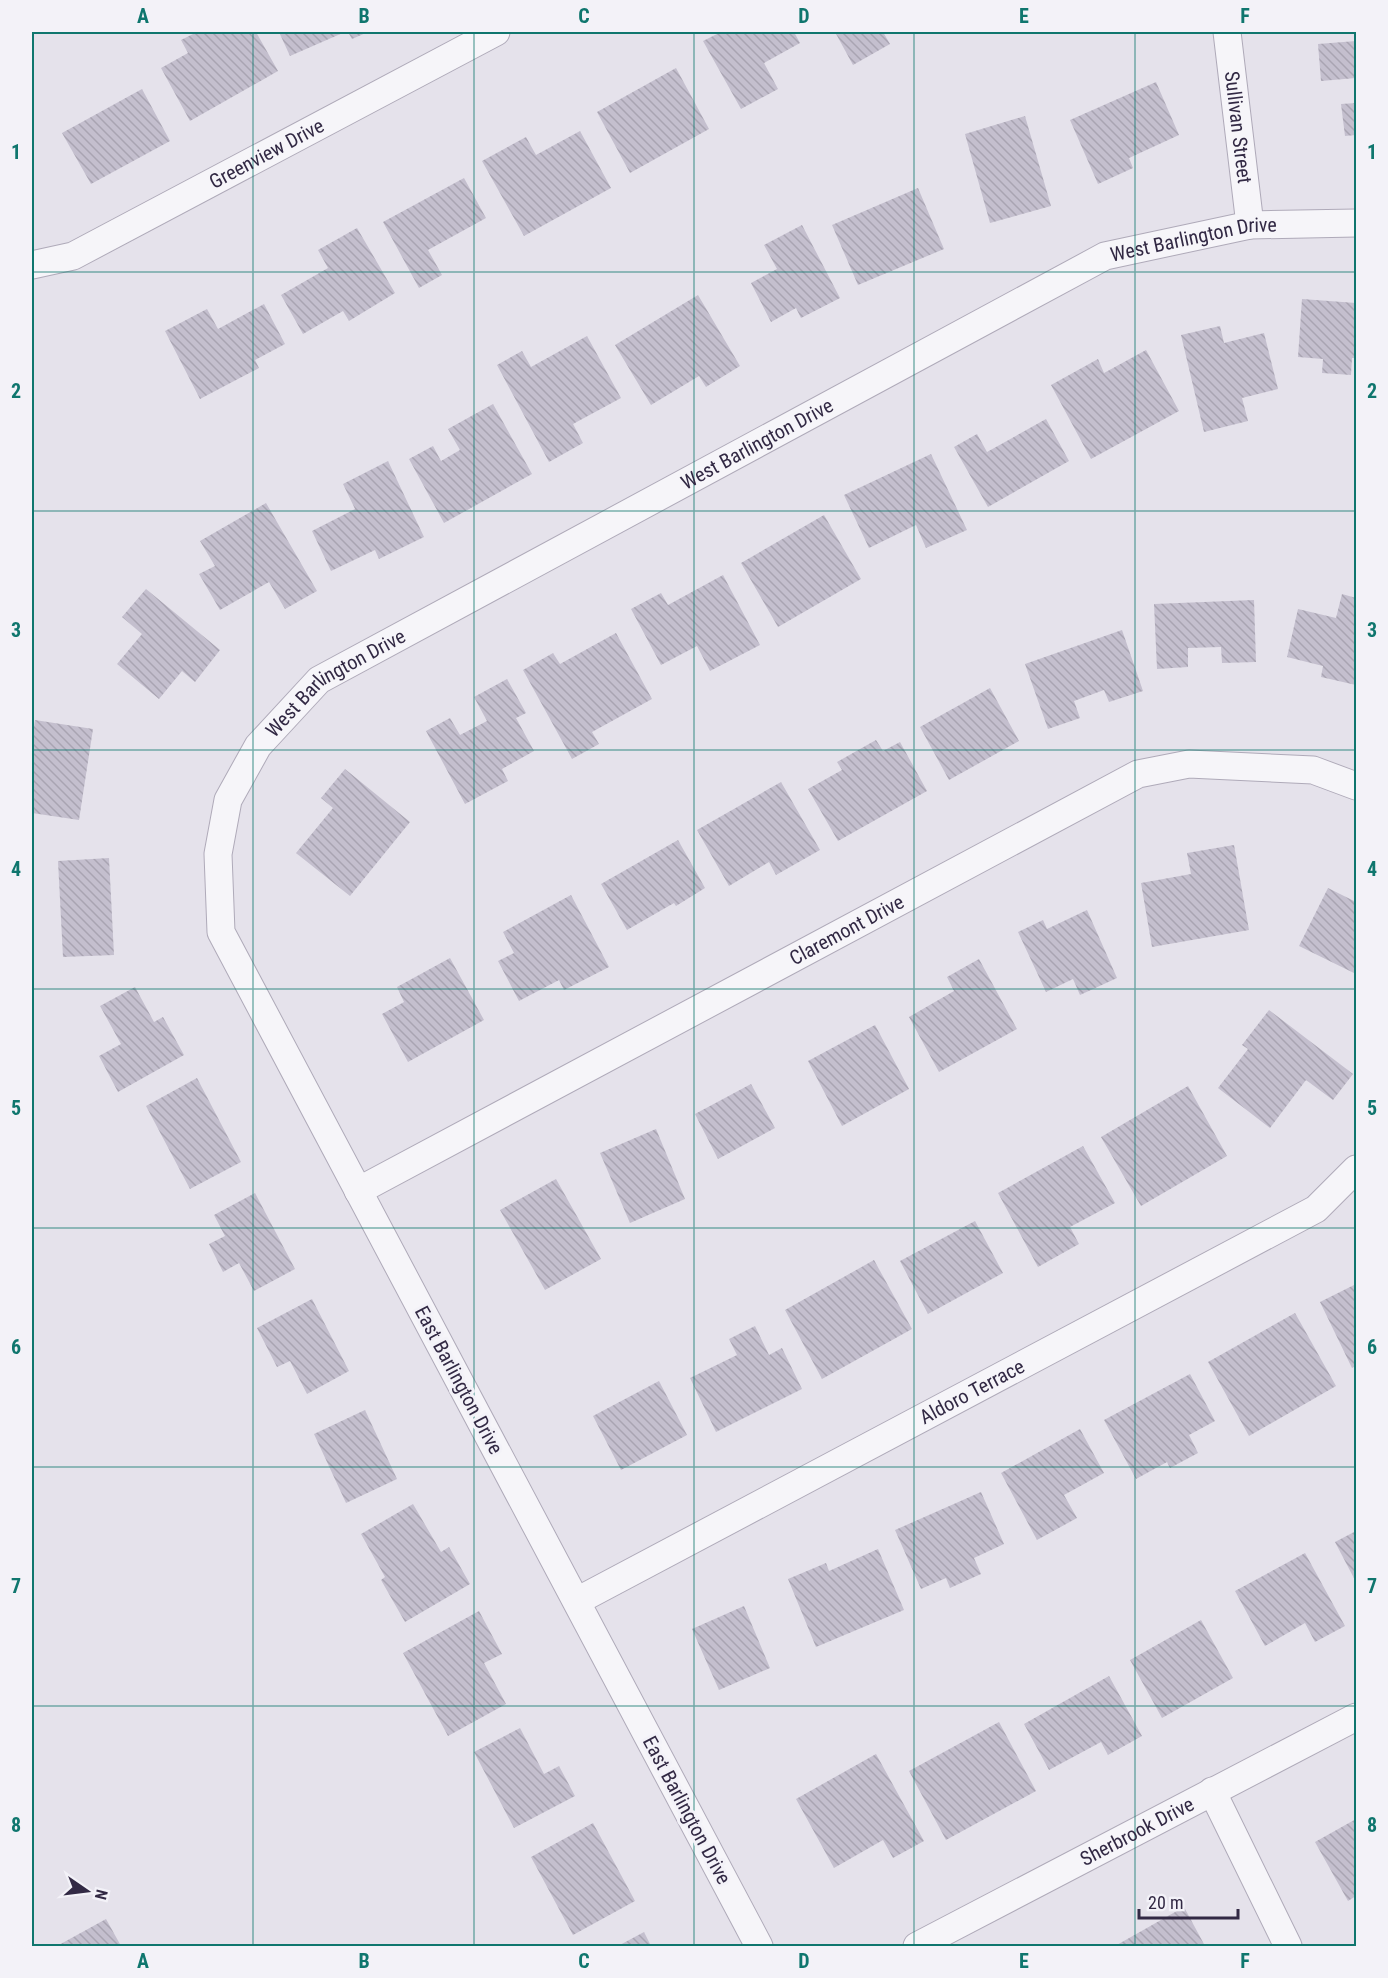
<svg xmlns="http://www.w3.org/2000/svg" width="1388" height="1978" font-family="'Roboto Condensed',sans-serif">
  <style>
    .building { fill: url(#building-back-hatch) }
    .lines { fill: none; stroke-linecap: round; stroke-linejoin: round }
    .minor-casing { stroke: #afaab9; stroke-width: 29 }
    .minor { stroke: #f6f5f9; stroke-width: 27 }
    .grid { fill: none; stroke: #0f766e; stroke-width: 1.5; stroke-opacity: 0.55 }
    .labels { text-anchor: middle; stroke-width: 6; stroke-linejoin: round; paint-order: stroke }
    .street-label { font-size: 20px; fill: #322944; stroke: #f3f2f8 }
    .neatline { fill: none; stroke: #0f766e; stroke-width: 2 }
    .grid-label { font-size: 20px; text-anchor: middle; font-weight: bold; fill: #0f766e }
  </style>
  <defs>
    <pattern id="building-back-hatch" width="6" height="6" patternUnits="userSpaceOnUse" patternTransform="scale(1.5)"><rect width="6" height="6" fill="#c4bfce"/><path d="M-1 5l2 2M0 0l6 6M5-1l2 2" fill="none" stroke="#a9a4b2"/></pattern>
  </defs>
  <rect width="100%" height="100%" fill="#e5e2eb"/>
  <!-- building -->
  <g class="building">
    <polygon points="197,32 256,32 278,71 190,121 161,68 188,53 181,40"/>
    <polygon points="279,32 345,32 290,56"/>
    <polygon points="348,32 368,32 352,39"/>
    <polygon points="721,32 794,32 800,43 764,63 778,89 741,109 703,41"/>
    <polygon points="835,32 883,32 890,44 853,65"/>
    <polygon points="1356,41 1356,78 1321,81 1318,44"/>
    <polygon points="676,68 709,129 630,173 597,112"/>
    <polygon points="1156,82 1179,135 1129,158 1133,168 1098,184 1070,120"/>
    <polygon points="142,89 170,141 91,184 62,133"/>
    <polygon points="1356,103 1356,135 1345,136 1341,104"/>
    <polygon points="1025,116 1051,206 990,223 965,134"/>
    <polygon points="580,131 611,188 524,236 482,161 526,137 536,155"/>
    <polygon points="464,178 486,218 428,250 442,275 419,288 383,222"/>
    <polygon points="918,188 944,249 858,285 832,225"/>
    <polygon points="802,225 840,298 801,318 796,308 771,322 751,283 777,269 764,245"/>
    <polygon points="357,228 395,293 349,321 343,311 303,334 281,295 328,268 318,250"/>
    <polygon points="698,295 740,366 706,387 699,376 651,405 615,345"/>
    <polygon points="1302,299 1356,303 1356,358 1352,358 1351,375 1322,373 1323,359 1298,357"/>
    <polygon points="264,304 285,344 255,360 259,368 200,399 165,331 207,309 218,329"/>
    <polygon points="1220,326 1224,343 1264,333 1278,389 1242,398 1248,421 1204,432 1181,335"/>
    <polygon points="587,336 621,398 573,424 583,443 549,462 497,365 522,351 531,367"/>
    <polygon points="1146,350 1179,411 1091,459 1051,385 1098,359 1104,373"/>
    <polygon points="493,404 532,474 444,523 409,459 433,446 441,461 460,450 448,429"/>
    <polygon points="1046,419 1069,461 988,507 954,447 977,434 987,452"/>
    <polygon points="931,454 967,530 926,548 916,525 869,548 844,495"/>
    <polygon points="388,461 424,537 379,559 375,550 331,571 312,531 355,509 343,484"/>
    <polygon points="266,503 317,591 285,609 269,582 220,610 199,574 215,566 200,541"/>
    <polygon points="824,515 861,579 778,627 741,563"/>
    <polygon points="723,575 760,645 710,671 697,646 661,665 631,609 661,593 668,605"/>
    <polygon points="146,589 220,650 195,682 182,671 159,699 117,664 142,634 122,617"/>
    <polygon points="1342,594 1356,598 1356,685 1321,677 1323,666 1287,657 1298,609 1336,618"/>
    <polygon points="1254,600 1256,662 1222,663 1221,647 1188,648 1188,667 1157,669 1154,604"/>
    <polygon points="1122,630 1143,691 1109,702 1104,690 1074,701 1080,718 1048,729 1025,664"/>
    <polygon points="616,633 652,699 592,732 599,744 572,759 523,670 553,653 560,664"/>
    <polygon points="507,679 526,713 516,718 534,751 502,769 508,781 465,804 426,731 450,718 460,735 487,721 474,697"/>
    <polygon points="990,688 1019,741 949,780 920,727"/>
    <polygon points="35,720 93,729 79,820 32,813 32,741"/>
    <polygon points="876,740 883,751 900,742 927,791 838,841 808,789 842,770 837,762"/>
    <polygon points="345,769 410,822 350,896 296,853 333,808 321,798"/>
    <polygon points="781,782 820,850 776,875 769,862 729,886 697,830"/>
    <polygon points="678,840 705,888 676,906 674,903 627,930 601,884"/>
    <polygon points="1234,845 1249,930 1152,947 1141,883 1191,874 1187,853"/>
    <polygon points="109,858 114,955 63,957 58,861"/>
    <polygon points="1328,888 1356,902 1356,974 1299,946"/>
    <polygon points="571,895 609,967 564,990 559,980 519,1001 498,961 514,953 503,932"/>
    <polygon points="1087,910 1117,978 1080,995 1073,979 1046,992 1018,932 1043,920 1047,929"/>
    <polygon points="450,958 484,1020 408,1062 382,1014 404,1002 397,987"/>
    <polygon points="979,959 1017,1029 939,1072 909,1017 954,991 947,977"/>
    <polygon points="135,987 154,1022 163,1017 184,1055 118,1092 99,1056 121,1044 100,1006"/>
    <polygon points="1269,1010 1353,1074 1333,1100 1306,1080 1270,1128 1218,1088 1248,1049 1242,1045"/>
    <polygon points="875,1025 909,1089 842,1126 808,1061"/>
    <polygon points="197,1078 241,1162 190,1189 146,1106"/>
    <polygon points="751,1084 775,1128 718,1159 695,1114"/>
    <polygon points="1188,1086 1227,1156 1141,1206 1101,1137"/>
    <polygon points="656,1129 685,1199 630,1223 600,1153"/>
    <polygon points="1083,1146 1115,1203 1070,1227 1079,1244 1038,1267 998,1193"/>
    <polygon points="556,1179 601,1259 545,1290 500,1210"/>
    <polygon points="255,1193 295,1269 254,1291 239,1263 223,1272 209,1244 225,1236 214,1215"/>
    <polygon points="975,1221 1003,1273 928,1314 900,1261"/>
    <polygon points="874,1260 912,1329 822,1379 785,1310"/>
    <polygon points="1356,1284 1356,1366 1352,1368 1320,1302"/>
    <polygon points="312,1299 349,1371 307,1394 290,1361 277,1367 257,1328"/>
    <polygon points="1295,1313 1336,1386 1249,1436 1208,1362"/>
    <polygon points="755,1326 769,1355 782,1348 802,1389 716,1432 690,1378 737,1355 729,1339"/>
    <polygon points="1190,1374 1215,1421 1189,1435 1198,1453 1170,1468 1167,1462 1136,1479 1104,1420"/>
    <polygon points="659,1381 687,1435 621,1470 593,1416"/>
    <polygon points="365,1410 397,1479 346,1503 314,1434"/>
    <polygon points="1080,1429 1104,1473 1064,1495 1077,1518 1037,1540 1001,1473"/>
    <polygon points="981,1492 1004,1544 974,1558 981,1574 950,1588 946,1578 921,1589 895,1530"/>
    <polygon points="413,1504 441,1552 449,1547 470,1584 405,1622 381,1580 385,1577 361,1534"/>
    <polygon points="1356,1531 1356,1582 1335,1542"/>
    <polygon points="878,1549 904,1610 816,1647 788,1579 826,1563 829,1571"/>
    <polygon points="1305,1553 1345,1626 1315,1642 1305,1623 1265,1646 1235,1591"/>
    <polygon points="744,1606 770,1668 719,1690 692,1629"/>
    <polygon points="479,1611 502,1654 484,1663 506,1704 448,1736 403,1653"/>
    <polygon points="1201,1620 1233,1678 1162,1718 1130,1660"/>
    <polygon points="1109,1676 1142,1736 1108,1755 1101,1742 1049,1770 1024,1724"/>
    <polygon points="999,1722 1036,1791 946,1840 909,1771"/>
    <polygon points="520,1728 544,1774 559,1766 575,1796 514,1828 474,1752"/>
    <polygon points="876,1754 924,1841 893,1858 883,1840 834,1868 796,1799"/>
    <polygon points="1356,1819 1356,1896 1348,1901 1315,1842"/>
    <polygon points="593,1823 635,1901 573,1935 531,1857"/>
    <polygon points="1184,1907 1205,1946 1115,1946"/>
    <polygon points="106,1919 121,1946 57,1946"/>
    <polygon points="644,1932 651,1946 618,1946"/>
  </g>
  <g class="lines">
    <defs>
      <g id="minor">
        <path id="s1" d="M1227,32L1250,225"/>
        <path id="s2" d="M32,265L73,256L496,32"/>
        <path id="s3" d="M358,1191L1138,774L1189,764L1313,770L1356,786"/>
        <path id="s4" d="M577,1601L1316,1209L1356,1169"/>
        <polyline points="1212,1791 1288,1946"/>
        <path id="s5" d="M759,1946L221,932L218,854L228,800L258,746L319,680L1105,256L1250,225L1356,223"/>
        <path id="s6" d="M917,1946L1356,1717"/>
      </g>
    </defs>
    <!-- minor casing -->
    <use href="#minor" class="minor-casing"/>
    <!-- minor -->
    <use href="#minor" class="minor"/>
  </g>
  <!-- grid -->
  <path class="grid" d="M253,32V1946M474,32V1946M694,32V1946M914,32V1946M1135,32V1946M32,272H1356M32,511H1356M32,750H1356M32,989H1356M32,1228H1356M32,1467H1356M32,1706H1356"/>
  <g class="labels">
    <!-- street labels -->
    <g class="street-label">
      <text dy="7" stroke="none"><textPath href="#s1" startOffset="96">Sullivan Street</textPath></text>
      <text dy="7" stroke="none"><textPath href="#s2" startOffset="261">Greenview Drive</textPath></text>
      <text dy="7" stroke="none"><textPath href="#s5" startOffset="2416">West Barlington Drive</textPath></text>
      <text dy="7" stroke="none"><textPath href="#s5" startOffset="1930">West Barlington Drive</textPath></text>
      <text dy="7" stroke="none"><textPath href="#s5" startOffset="1444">West Barlington Drive</textPath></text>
      <text dy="7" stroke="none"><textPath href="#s3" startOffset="554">Claremont Drive</textPath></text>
      <text transform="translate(459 1380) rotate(62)" y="7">East Barlington Drive</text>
      <text dy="7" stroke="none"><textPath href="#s4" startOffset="447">Aldoro Terrace</textPath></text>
      <text transform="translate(687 1810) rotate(62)" y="7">East Barlington Drive</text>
      <text dy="7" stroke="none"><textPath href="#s6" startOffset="248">Sherbrook Drive</textPath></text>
    </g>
  </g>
  <!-- border -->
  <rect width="1388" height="1978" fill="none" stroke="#f3f2f8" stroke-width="66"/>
  <!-- north arrow -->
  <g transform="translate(87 1891) rotate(104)" stroke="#f3f2f8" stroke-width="4.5" paint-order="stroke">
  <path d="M0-4.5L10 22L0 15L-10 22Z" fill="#322944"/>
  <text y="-9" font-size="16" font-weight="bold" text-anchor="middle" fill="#322944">N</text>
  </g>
  <!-- scale -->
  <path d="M1139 1909v9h99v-9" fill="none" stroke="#322944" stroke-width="3"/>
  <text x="1148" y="1909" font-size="18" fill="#322944" stroke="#f3f2f8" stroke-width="4.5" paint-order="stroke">20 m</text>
  <rect x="33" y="33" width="1322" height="1912" class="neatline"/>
  <g class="grid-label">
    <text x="143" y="23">A</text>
    <text x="364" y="23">B</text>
    <text x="584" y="23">C</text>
    <text x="804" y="23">D</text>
    <text x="1024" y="23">E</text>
    <text x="1245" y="23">F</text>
    <text x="16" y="159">1</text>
    <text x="1372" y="159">1</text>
    <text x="16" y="398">2</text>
    <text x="1372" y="398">2</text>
    <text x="16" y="637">3</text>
    <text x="1372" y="637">3</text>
    <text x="16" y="876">4</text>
    <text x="1372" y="876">4</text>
    <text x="16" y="1115">5</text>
    <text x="1372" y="1115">5</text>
    <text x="16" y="1354">6</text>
    <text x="1372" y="1354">6</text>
    <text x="16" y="1593">7</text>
    <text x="1372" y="1593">7</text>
    <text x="16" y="1832">8</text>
    <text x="1372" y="1832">8</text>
    <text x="143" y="1968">A</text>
    <text x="364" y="1968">B</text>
    <text x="584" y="1968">C</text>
    <text x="804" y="1968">D</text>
    <text x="1024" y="1968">E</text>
    <text x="1245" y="1968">F</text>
  </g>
</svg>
